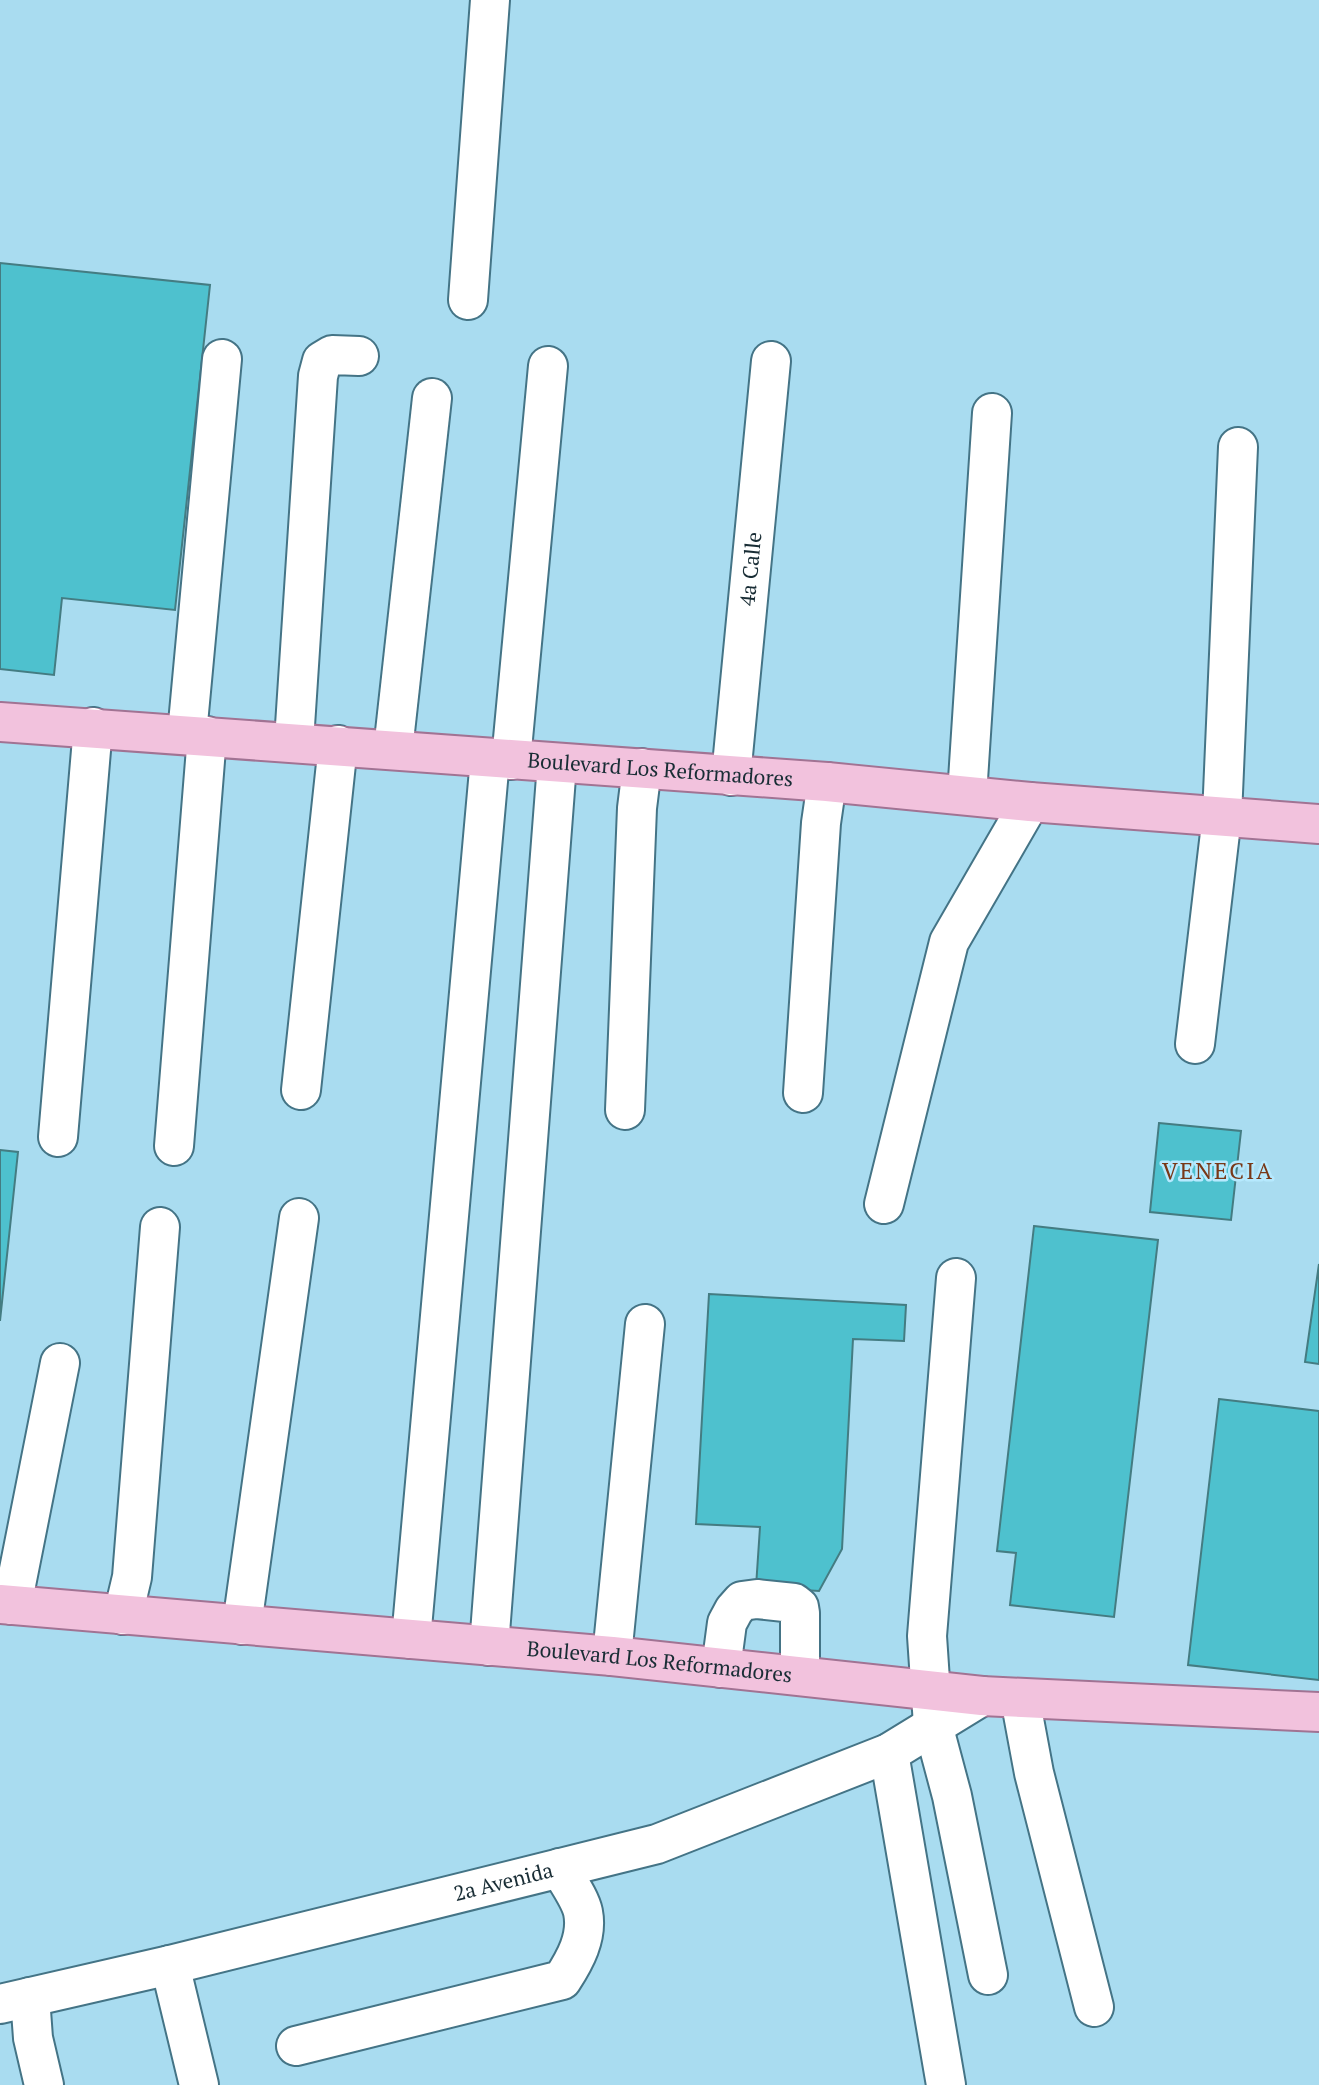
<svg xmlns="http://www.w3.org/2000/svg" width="1319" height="2085" font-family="'PT Serif',serif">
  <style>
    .building { fill: #4ec1ce; stroke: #447c82; stroke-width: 2 }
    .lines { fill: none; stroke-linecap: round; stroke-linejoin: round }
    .minor-casing { stroke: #447486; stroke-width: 42 }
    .major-casing { stroke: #a17393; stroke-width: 42 }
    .minor { stroke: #fff; stroke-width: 38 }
    .major { stroke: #f2c2dd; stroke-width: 38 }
    .labels { text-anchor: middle; stroke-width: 5; stroke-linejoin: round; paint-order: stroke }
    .street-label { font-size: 21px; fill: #192d35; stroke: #b6e9fe }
    .neighbourhood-label { font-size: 23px; letter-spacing: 2px; fill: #783817; stroke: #b6e9fe }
  </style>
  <rect width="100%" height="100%" fill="#a9dcf0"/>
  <!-- building -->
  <g class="building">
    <polygon points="0,263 210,285 175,610 62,598 54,675 0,669"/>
    <polygon points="1159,1123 1241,1131 1231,1220 1150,1212"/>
    <polygon points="0,1150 18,1152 0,1321"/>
    <polygon points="1034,1226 1158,1240 1114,1617 1010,1605 1016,1553 997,1551"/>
    <polygon points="1319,1264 1319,1364 1305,1362"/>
    <polygon points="709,1294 906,1305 904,1341 853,1339 842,1549 819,1591 756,1587 760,1527 696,1524"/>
    <polygon points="1219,1399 1319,1411 1319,1680 1188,1665"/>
  </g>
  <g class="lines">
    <defs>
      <g id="minor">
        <polyline points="468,300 490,0"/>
        <polyline points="187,734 222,359"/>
        <polyline points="294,741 318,376 322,361 332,355 359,356"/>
        <polyline points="393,750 432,398"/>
        <polyline points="511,760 548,366"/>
        <path id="s1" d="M731,776L771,361"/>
        <polyline points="967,795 992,413"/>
        <polyline points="1195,1044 1222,816 1238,447"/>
        <polyline points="301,1090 338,745"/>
        <polyline points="803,1093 821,823 827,782"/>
        <polyline points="625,1110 637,808 642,768"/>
        <polyline points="58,1137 93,727"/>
        <polyline points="174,1146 207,736"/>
        <polyline points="884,1204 949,942 1030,802"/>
        <polyline points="956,1278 927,1636 933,1725 952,1796 988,1975"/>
        <polyline points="12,1605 60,1363"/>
        <polyline points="123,1615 132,1577 160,1227"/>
        <polyline points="242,1625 299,1218"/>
        <polyline points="411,1639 490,759"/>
        <polyline points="489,1646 557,764"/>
        <polyline points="612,1656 645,1324"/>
        <polyline points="721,1668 727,1623 734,1610 742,1601 757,1599 794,1603 799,1607 800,1613 800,1675"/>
        <polyline points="1020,1698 1034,1773 1094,2007"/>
        <polyline points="889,1753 946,2085"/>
        <polyline points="170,1965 199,2085"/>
        <polyline points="30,1997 33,2038 44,2085"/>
        <path id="s2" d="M0,2004L170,1965L657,1844L889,1753L982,1696"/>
        <path d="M296,2046L562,1980C575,1960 588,1937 583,1912C580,1898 567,1881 560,1868"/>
      </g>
      <g id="major">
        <path id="s3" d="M0,722L827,782L1030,802L1319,824"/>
        <path id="s4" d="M0,1604L612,1656L982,1696L1319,1712"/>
      </g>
    </defs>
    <!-- minor casing -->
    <use href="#minor" class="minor-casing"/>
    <!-- major casing -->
    <use href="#major" class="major-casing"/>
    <!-- minor -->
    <use href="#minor" class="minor"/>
    <!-- major -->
    <use href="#major" class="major"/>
  </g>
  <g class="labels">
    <!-- street labels -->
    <g class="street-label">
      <text dy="7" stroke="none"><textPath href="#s1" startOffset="208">4a Calle</textPath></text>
      <text dy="7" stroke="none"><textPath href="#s3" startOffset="662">Boulevard Los Reformadores</textPath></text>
      <text dy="7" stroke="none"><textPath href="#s4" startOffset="662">Boulevard Los Reformadores</textPath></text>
      <text dy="7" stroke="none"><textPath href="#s2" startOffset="518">2a Avenida</textPath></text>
    </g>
    <!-- neighbourhood labels -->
    <g class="neighbourhood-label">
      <text x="1218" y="1179">VENECIA</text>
    </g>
  </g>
</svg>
